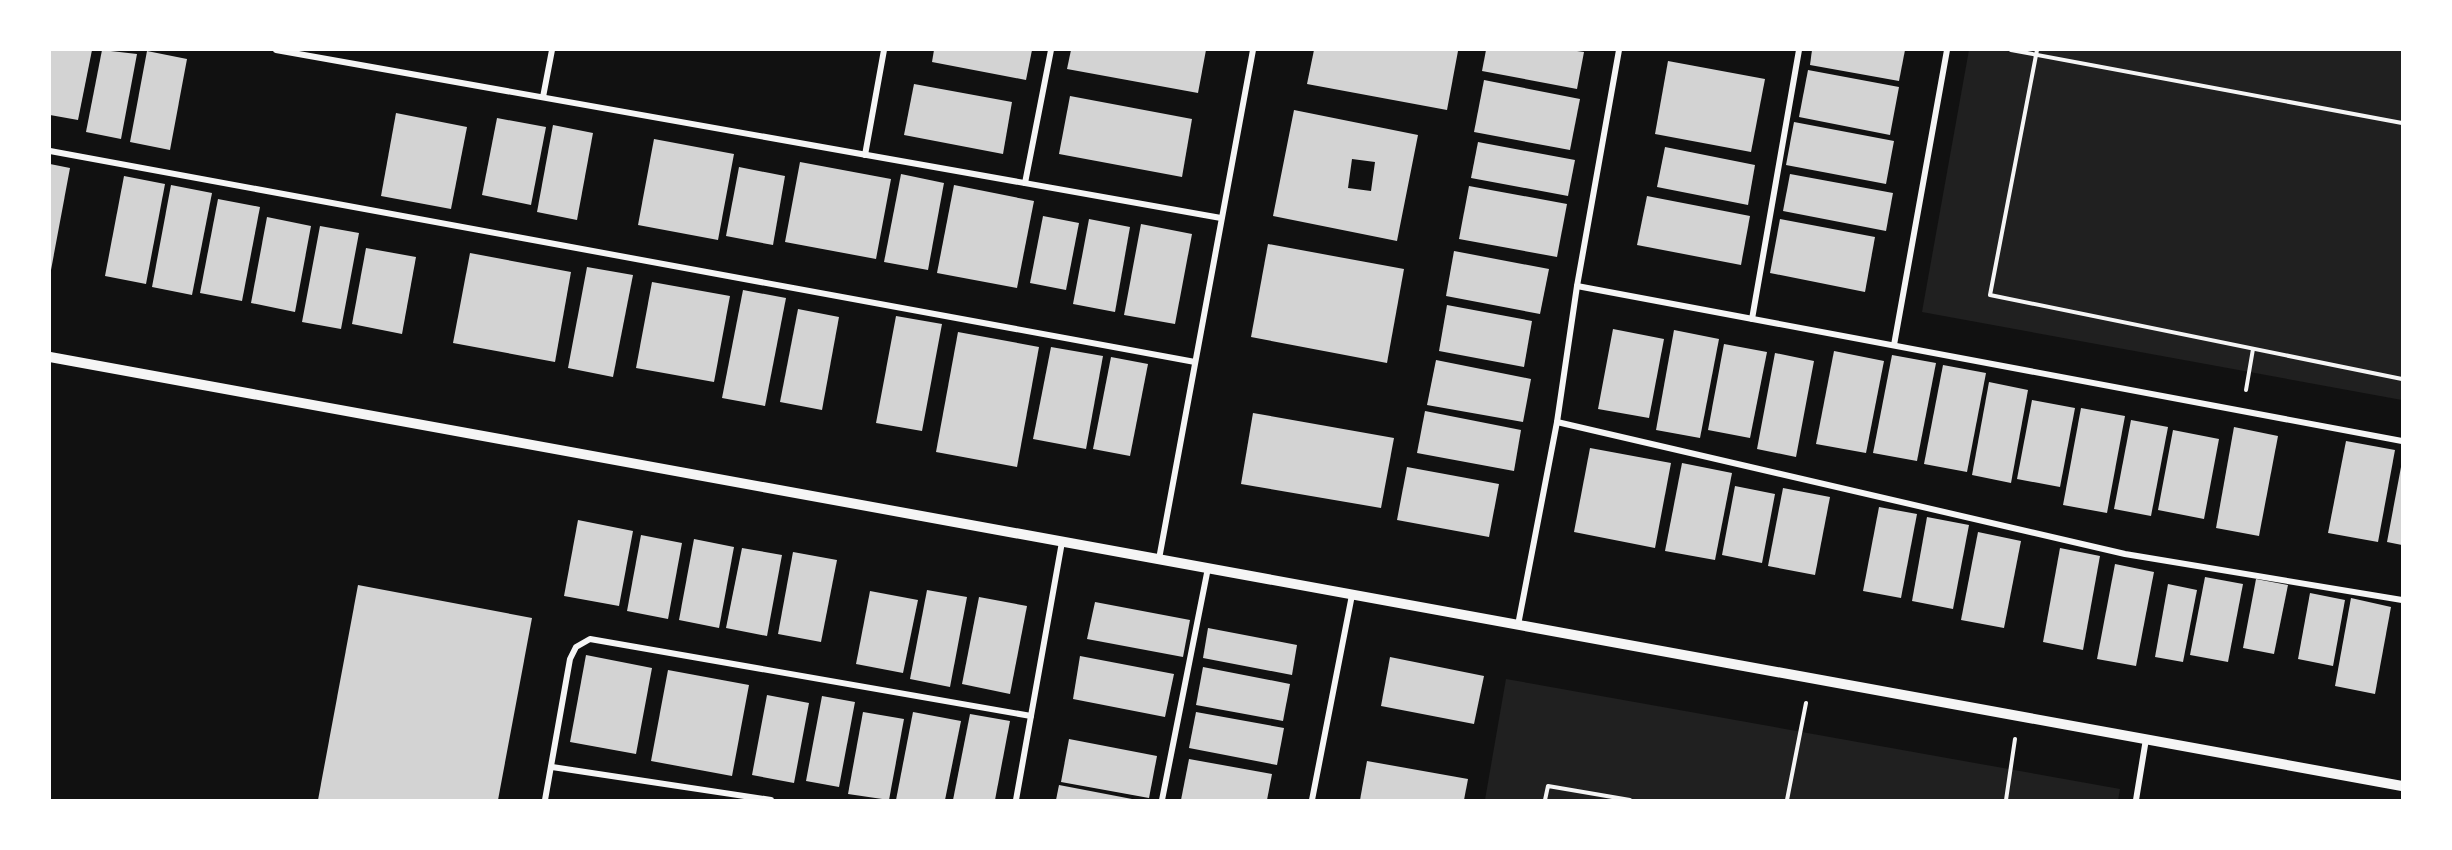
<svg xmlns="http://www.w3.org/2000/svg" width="2452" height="850" font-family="'Alegreya Sans',sans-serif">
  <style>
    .green { fill: #202020 }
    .building { fill: #d3d3d3; fill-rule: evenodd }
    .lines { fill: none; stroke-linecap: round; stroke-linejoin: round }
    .path { stroke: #f5f5f5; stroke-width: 4 }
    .minor { stroke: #f5f5f5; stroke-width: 6 }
    .tertiary { stroke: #f5f5f5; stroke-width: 10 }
  </style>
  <rect width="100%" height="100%" fill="#111"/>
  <!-- green -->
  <g class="green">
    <polygon points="1969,50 2402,50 2402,400 1922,312"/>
    <polygon points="1506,679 2120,789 2118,800 1485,800"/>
  </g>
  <!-- building -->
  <g class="building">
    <polygon points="50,50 92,50 78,120 50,115"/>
    <polygon points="102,50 137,54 121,139 86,132"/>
    <polygon points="934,50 1032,50 1026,80 932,62"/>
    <polygon points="1071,50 1206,50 1198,93 1067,69"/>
    <polygon points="1314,50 1458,51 1447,110 1307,84"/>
    <polygon points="1486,50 1570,50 1584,52 1577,89 1482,71"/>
    <polygon points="1812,50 1905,50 1899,81 1810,65"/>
    <polygon points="147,51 187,59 170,150 130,142"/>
    <polygon points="1668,61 1765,79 1751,152 1655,134"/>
    <polygon points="1808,70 1899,87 1890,135 1799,117"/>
    <polygon points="1484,80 1580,99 1570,150 1474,132"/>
    <polygon points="914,84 1012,102 1003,154 904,135"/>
    <polygon points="1070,96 1192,119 1182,177 1059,154"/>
    <path d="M1294,110L1418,135L1397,241L1273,216ZM1352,159L1375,162L1371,191L1348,188Z"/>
    <polygon points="396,113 467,127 451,209 381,196"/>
    <polygon points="497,118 546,127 531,205 482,195"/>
    <polygon points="1794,122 1894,141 1886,184 1786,165"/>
    <polygon points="553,125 593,133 577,220 537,212"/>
    <polygon points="654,139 734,154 718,240 638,225"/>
    <polygon points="1478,142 1575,160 1568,196 1471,178"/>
    <polygon points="1665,147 1755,165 1748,205 1657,187"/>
    <polygon points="800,162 891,179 876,259 785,242"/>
    <polygon points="50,164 70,168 51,270 50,270"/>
    <polygon points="739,167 785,176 773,245 726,236"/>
    <polygon points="901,174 944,183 928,270 884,262"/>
    <polygon points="1790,174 1893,193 1886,231 1783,211"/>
    <polygon points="124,176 165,184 146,284 105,276"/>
    <polygon points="171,185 212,193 192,295 152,287"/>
    <polygon points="954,185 1034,201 1017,288 937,273"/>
    <polygon points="1469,186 1567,204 1557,257 1459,239"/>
    <polygon points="1647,196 1750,216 1741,265 1637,245"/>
    <polygon points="218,199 260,207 242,301 200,293"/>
    <polygon points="1043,216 1079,223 1066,290 1030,283"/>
    <polygon points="267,217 311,226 295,312 251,303"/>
    <polygon points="1089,219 1130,227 1115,312 1073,304"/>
    <polygon points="1780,219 1875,237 1865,292 1770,273"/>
    <polygon points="1141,224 1192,234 1175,324 1124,315"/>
    <polygon points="320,226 359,233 341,329 302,322"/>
    <polygon points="1268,244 1404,269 1387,363 1251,337"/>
    <polygon points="366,248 416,257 402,334 352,324"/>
    <polygon points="1454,251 1549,269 1540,314 1446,296"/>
    <polygon points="470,253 571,272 555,362 453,343"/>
    <polygon points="587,267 633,275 613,377 568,368"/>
    <polygon points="652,282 730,296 714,382 636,368"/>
    <polygon points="743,290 786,298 765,406 722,398"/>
    <polygon points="1447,305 1532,321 1524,367 1439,351"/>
    <polygon points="798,309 839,317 822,410 780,402"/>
    <polygon points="896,316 942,324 922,431 876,423"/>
    <polygon points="1613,329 1664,339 1649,418 1598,409"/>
    <polygon points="1674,330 1719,339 1700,438 1656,430"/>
    <polygon points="958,332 1039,347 1017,467 936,452"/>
    <polygon points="1724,344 1767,352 1750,438 1708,430"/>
    <polygon points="1051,347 1103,356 1086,449 1033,439"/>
    <polygon points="1834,351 1884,361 1866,453 1816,444"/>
    <polygon points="1775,353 1814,361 1796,457 1757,449"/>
    <polygon points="1892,355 1936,363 1917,461 1873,453"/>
    <polygon points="1111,357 1148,364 1130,456 1093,449"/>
    <polygon points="1436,360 1531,379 1523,422 1427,405"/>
    <polygon points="1943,365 1986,373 1967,472 1924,464"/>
    <polygon points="1989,382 2028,390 2011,483 1972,475"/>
    <polygon points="2032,400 2075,408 2060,487 2017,479"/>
    <polygon points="2081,408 2125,416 2107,513 2063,505"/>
    <polygon points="1425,411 1521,430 1514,471 1417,453"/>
    <polygon points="1253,413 1394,438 1381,508 1241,484"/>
    <polygon points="2131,420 2168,427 2151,516 2114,509"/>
    <polygon points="2234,427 2278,436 2259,536 2216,528"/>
    <polygon points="2173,430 2219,439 2204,519 2158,510"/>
    <polygon points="2346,441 2395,450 2378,542 2328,533"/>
    <polygon points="1590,448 1671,463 1655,548 1574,532"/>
    <polygon points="1682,463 1732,473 1715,560 1665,551"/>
    <polygon points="1407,467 1499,484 1489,537 1397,520"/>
    <polygon points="2401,467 2402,467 2402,545 2387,542"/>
    <polygon points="1735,486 1775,494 1762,563 1722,555"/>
    <polygon points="1783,488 1830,497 1815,575 1768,566"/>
    <polygon points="1879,507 1917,514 1901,598 1863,591"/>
    <polygon points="1927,517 1969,525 1953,609 1912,601"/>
    <polygon points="578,520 633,531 619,606 564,596"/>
    <polygon points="1978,532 2021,541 2004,628 1961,620"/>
    <polygon points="641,535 682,543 668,619 627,611"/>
    <polygon points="694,539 734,547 719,628 679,620"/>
    <polygon points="742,548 782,555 767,636 726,628"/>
    <polygon points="2060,548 2100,556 2083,650 2043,642"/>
    <polygon points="793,552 837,560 821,642 778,634"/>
    <polygon points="2115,564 2154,572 2136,666 2097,659"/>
    <polygon points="2205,577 2243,584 2228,662 2190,655"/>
    <polygon points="2256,579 2288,585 2274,654 2243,648"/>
    <polygon points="2168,584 2197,590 2183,662 2155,657"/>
    <polygon points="358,585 532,618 498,800 318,800"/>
    <polygon points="927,590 967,597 950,687 910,679"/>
    <polygon points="870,591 918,600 903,673 856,664"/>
    <polygon points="2310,593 2345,600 2333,666 2298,659"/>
    <polygon points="979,597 1027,606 1010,694 962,684"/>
    <polygon points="2351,598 2391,607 2375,694 2335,686"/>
    <polygon points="1095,602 1190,620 1183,657 1087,639"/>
    <polygon points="1208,628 1297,645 1292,675 1203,658"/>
    <polygon points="586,655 652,668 636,754 570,742"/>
    <polygon points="1080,656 1174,674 1165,717 1073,699"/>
    <polygon points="1390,657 1484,676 1474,724 1381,706"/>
    <polygon points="1203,667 1290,684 1283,721 1196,705"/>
    <polygon points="668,670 749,685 732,776 651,761"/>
    <polygon points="767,695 809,703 794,783 752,775"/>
    <polygon points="822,696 855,702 839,787 806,781"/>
    <polygon points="863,712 904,719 889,800 848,794"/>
    <polygon points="913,712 961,721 945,800 896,800"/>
    <polygon points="1196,712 1284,728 1277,765 1189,748"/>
    <polygon points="970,714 1010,721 995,800 953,800"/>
    <polygon points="1069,739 1157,756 1149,798 1061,782"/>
    <polygon points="1189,759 1272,774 1267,800 1181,800"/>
    <polygon points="1367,761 1468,779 1464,800 1360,800"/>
    <polygon points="1059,785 1132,799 1132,800 1056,800"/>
  </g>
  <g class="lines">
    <!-- path -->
    <g class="path">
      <polyline points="2011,50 2402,123"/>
      <polyline points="2037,50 1990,295 2402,379"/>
      <polyline points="2246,390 2253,349"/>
      <polyline points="1545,800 1548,786 1630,800"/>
      <polyline points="1787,800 1806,703"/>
      <polyline points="2006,800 2015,739"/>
    </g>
    <!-- minor -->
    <g class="minor">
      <polyline points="276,50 1221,218"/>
      <polyline points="543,97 552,50"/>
      <polyline points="50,151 1195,362"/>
      <polyline points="865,155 884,50"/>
      <polyline points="1025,183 1051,50"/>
      <polyline points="1577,286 2402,441"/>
      <polyline points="1752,319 1799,50"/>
      <polyline points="1894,345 1947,50"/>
      <polyline points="1557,422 2125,554 2402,600"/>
      <polyline points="1159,559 1253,50"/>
      <polyline points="1518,625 1557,422 1577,286 1619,50"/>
      <polyline points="552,767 771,800"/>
      <polyline points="545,800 570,659 576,647 590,639 1031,716"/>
      <polyline points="1016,800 1062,542"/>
      <polyline points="1162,800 1208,568"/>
      <polyline points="1312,800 1352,595"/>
      <polyline points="2136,800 2146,739"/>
    </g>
    <!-- tertiary -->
    <polyline class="tertiary" points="50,357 2402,786"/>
  </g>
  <!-- border -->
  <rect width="2452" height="850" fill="none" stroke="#ffffff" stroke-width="102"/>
</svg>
